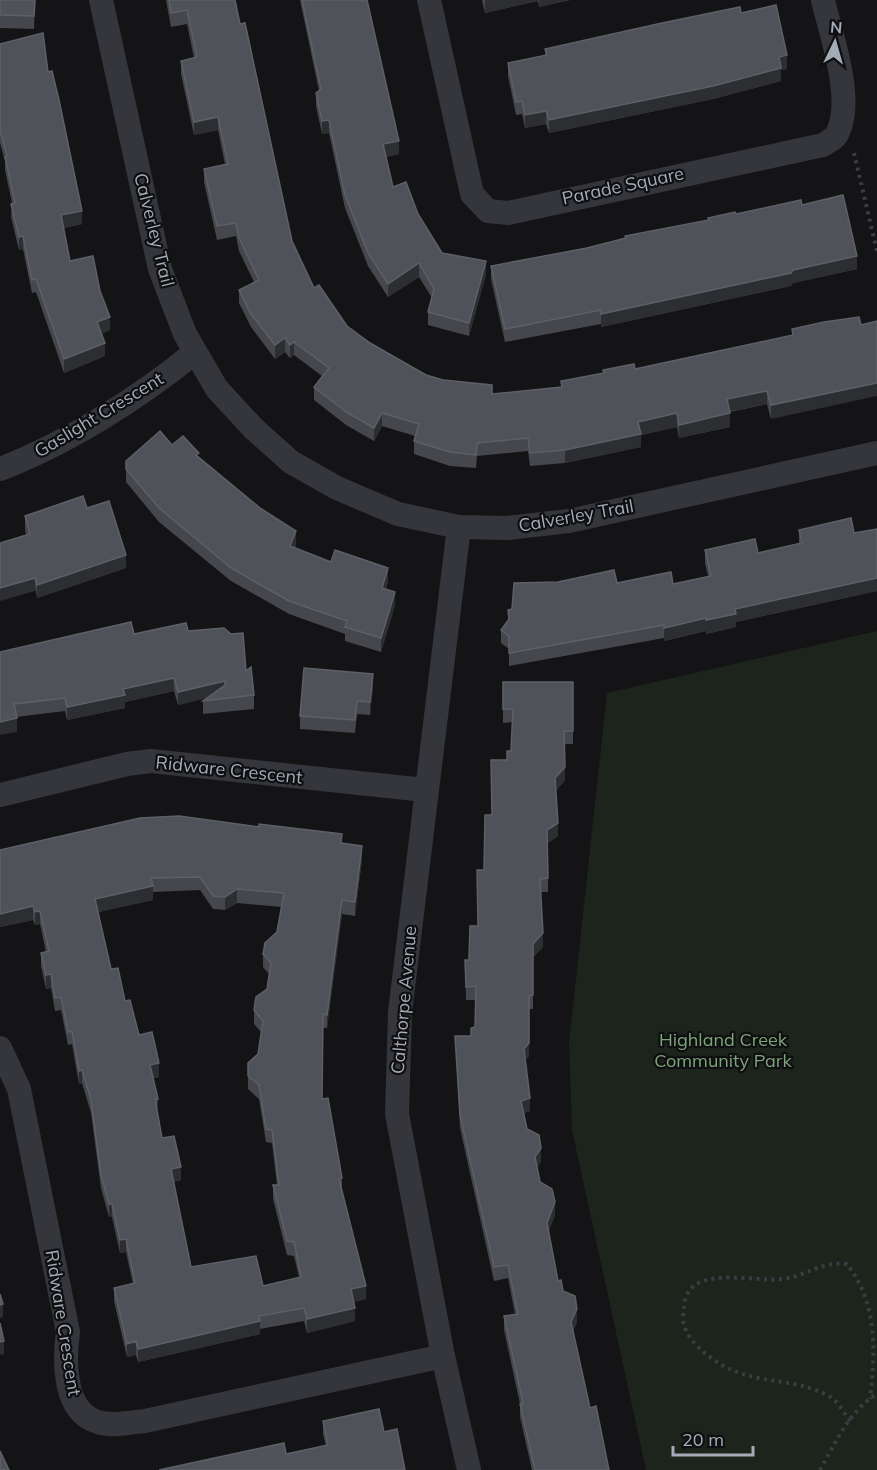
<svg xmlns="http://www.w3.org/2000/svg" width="877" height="1470" font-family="Mulish,sans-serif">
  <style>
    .green { fill: #1c241c }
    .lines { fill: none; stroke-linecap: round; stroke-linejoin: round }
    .path { stroke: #3a3e42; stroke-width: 4; stroke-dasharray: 3 4.5; stroke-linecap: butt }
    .street { stroke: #35363b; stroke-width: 24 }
    .wall { fill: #45474c; fill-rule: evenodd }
    .shaded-wall { fill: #2d2e32 }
    .building { fill: #4f5258; stroke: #5d6067; stroke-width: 1.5; fill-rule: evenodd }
    .labels { text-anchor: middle; stroke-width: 4.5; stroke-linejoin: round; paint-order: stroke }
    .street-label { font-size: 18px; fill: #a4acb8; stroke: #0f0f11 }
    .park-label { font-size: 18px; fill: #7ca579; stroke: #0f0f11 }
  </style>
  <rect width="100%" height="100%" fill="#141416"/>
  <!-- green -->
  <polygon class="green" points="877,631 877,1470 646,1470 572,1130 569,1043 607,693"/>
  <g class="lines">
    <!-- path -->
    <g class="path">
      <polyline points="854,153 877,251"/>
      <path d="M850,1421C844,1413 838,1401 829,1396C788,1374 749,1389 706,1354C697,1347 687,1336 684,1325C682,1320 684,1312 684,1307C686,1262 755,1283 782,1279C808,1276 820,1261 847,1264C877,1303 876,1349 870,1399"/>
      <path d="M820,1470C836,1442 849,1411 877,1394"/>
    </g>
    <!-- street -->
    <g class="street">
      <polyline points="101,0 160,269 185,334 217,389 254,429 291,462 337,488 398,514 459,527 507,528 569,521 877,453"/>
      <path d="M429,0L472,194L488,211L508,213L823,145C827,142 835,139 837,134C855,100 831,36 823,0"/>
      <path d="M0,469C66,444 139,398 194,353"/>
      <polyline points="459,527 400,1012 397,1114 443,1356 469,1470"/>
      <polyline points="0,795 127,764 151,761 425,790"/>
      <path d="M0,1048L19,1089L68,1332C64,1361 63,1412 98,1422C113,1427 131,1422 145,1421L443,1356"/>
    </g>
  </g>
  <!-- wall -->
  <g class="wall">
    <polygon points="0,0 35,0 34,29 0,28"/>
    <polygon points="166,0 235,0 240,24 292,241 314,288 347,326 370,343 426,375 492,394 561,387 561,381 603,373 603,370 635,369 792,336 792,329 824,322 771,419 767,404 730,412 730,427 679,438 677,427 641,435 641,447 565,463 530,466 528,451 477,456 476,468 450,466 414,454 414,441 415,436 382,426 374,441 346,425 314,400 314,387 322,376 294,355 290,358 285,352 275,359 251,327 239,303 239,290 254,282 239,251 236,236 217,240 204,182 204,169 225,164 218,130 194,135 181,74 181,61 194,58 187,24 171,27"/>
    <polygon points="300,0 367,0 399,154 386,157 393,187 418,214 442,253 486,274 469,336 428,325 428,312 432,298 419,277 388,297 368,266 345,208 329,133 322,134 316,106 316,93 319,91"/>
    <polygon points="482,0 570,0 539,7 538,1 485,13"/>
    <polygon points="741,13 787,69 781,70 781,81 713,99 549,133 546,124 525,128 522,114 516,115 508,76 508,63 545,56 545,49"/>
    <polygon points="0,44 48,72 82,224 64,228 70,261 100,291 110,330 101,334 105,356 64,373 36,292 32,293 23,249 19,250 11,217 12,203 5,170 5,161 0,143"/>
    <polygon points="802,205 857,269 793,283 791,286 601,327 601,324 505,342 491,279 491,266 587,248 736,214"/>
    <polygon points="172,445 199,457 296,545 295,548 331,562 388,581 386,589 395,605 381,652 345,641 345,634 289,614 231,581 159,522 126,482 126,461"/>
    <polygon points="87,508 126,568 37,598 25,529 25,516"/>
    <polygon points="877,529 877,591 736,622 736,627 706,634 706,631 664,641 664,638 509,666 509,649 501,643 501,630 617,583 673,584 708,576 705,563 705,550 758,553 799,543 799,530 854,533"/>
    <polygon points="188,631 246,671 254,695 254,709 203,714 203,701 206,698 178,705 174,691 125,702 125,708 67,720 65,711 16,717 17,732 0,652 134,634"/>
    <polygon points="503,682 573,682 573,744 565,744 565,780 556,791 558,836 548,843 548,892 541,892 543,947 533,957 533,1009 529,1009 529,1056 525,1060 530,1111 524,1113 527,1129 541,1161 537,1168 540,1182 555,1215 548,1232 558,1281 577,1322 573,1331 590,1408 609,1470 532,1470 520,1417 520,1404 504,1330 504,1316 515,1314 508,1278 494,1281 460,1128 455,1036 471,1036 475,1027 475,1000 466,1000 465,960 469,960 478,926 492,815 507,760 511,751 512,722 503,723"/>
    <polygon points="373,687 370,715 357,714 355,733 300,729 300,716"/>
    <path d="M342,843L362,859L355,916L342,914L327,1028H323L322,1099L342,1178V1191L366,1299L353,1302L355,1321L307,1333L304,1321L260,1329V1334L138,1362L136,1355L127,1357L114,1301V1288L133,1284L126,1252L120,1253L112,1217H109L101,1188L91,1113L82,1083L79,1084L72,1044L68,1045L61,1010L55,1011L51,988L46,989L41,966V953L46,952L40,924L35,925L33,920L0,927V850ZM200,890L213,909L225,910L237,903L282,907L277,932L263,954V967L269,974L267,989L254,1010V1024L261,1032L258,1054L248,1063V1089L259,1099L266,1142L272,1143L277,1185H273V1199L287,1255L294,1256L299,1277L263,1286L191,1267L173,1182L181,1180L162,1138L157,1112L158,1099L153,1078L159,1077L139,1035L111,969L98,912L153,900V892Z"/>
    <polygon points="379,1409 384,1432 397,1429 405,1470 159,1470 284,1443 286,1454 326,1446 323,1434 323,1421"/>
  </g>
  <!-- shaded-wall -->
  <g class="shaded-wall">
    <polygon points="485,0 538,0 538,1 485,13"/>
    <polygon points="539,0 570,0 539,7"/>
    <polygon points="787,55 787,69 781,70 781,81 713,99 549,133 549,120"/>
    <polygon points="546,111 546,124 525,128 525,115"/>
    <polygon points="218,117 218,130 194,135 194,122"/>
    <polygon points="329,120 329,133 322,134 322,121"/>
    <polygon points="399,141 399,154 383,157 383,144"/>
    <polygon points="82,211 82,224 61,228 61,215"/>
    <polygon points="23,236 23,249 19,250 19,237"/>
    <polygon points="857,256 857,269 793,283 791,286 601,327 601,314"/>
    <polygon points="486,261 486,274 469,336 469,323"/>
    <polygon points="419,263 419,277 388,297 388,284"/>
    <polygon points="110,317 110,330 97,336 97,322"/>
    <polygon points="285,338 285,352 275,359 275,345"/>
    <polygon points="294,342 294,355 290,358 290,345"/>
    <polygon points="105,343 105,356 64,373 64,359"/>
    <polygon points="877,383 877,396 771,419 771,405"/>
    <polygon points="767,391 767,404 727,412 727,399"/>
    <polygon points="382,413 382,426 374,441 374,428"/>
    <polygon points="677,413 677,427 641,435 641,447 565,463 565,450 638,422"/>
    <polygon points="730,413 730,427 679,438 679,425"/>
    <polygon points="296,531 296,545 290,559 290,546"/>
    <polygon points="126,555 126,568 37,598 37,585"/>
    <polygon points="388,568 388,581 382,601 382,588"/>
    <polygon points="35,578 35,591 0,601 0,588"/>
    <polygon points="877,578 877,591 736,622 736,627 706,634 706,620 735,609"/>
    <polygon points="395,592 395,605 381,652 381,638"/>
    <polygon points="706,618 706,631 664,641 664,628"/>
    <polygon points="373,674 373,687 370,715 370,702"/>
    <polygon points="174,678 174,691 125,702 125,708 67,720 67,707 123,689"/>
    <polygon points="225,681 225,694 178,705 178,692"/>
    <polygon points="17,718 17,732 0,735 0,722"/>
    <polygon points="565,767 565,780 555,792 555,778"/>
    <polygon points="558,823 558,836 547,844 547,830"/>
    <polygon points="362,846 362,859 355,916 355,902"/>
    <polygon points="153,886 153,900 95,913 95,899"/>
    <polygon points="237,889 237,903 225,910 225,897"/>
    <polygon points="342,900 342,914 327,1028 327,1015"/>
    <polygon points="33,906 33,920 0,927 0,914"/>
    <polygon points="40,911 40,924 35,925 35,912"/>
    <polygon points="543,933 543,947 533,957 533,944"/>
    <polygon points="51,974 51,988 46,989 46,975"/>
    <polygon points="529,1043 529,1056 524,1062 524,1049"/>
    <polygon points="159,1063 159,1077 150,1079 150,1065"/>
    <polygon points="82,1070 82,1083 79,1084 79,1071"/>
    <polygon points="530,1098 530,1111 521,1114 521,1101"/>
    <polygon points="541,1148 541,1161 535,1171 535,1157"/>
    <polygon points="181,1167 181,1180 171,1183 171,1169"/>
    <polygon points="555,1202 555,1215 547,1236 547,1223"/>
    <rect x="109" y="1204" width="3" height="13"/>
    <polygon points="126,1239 126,1252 120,1253 120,1240"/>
    <polygon points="366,1286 366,1299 351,1303 351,1289"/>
    <polygon points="3,1304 3,1317 0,1318 0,1305"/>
    <polygon points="355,1308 355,1321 307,1333 307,1319"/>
    <polygon points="577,1309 577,1322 571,1335 571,1322"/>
    <polygon points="260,1321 260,1334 138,1362 138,1349"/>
    <polygon points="4,1341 4,1354 0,1355 0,1342"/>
    <polygon points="136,1341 136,1355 127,1357 127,1344"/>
  </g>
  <!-- building -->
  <g class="building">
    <polygon points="0,0 35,0 34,16 0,15"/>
    <polygon points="169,0 235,0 240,24 245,23 292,241 314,288 319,285 347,326 370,343 426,375 443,380 492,385 492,394 562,387 561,381 604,373 603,370 634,364 635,369 793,335 792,329 824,322 859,317 861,325 877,321 877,383 771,405 767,391 727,399 730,413 679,425 677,413 638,422 641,434 565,450 530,453 528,438 477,443 476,455 450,452 414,441 419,424 382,413 374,428 346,412 314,387 329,368 294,342 290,345 285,338 275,345 251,314 239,290 259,280 239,238 236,223 217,226 204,169 228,164 218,117 194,122 181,61 197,57 187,10 171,13"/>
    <polygon points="302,0 367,0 399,141 383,144 393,187 406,182 418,214 442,253 486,261 469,323 428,312 434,289 419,263 388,284 368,253 345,195 329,120 322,121 316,93 321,89"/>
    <polygon points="776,5 787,55 779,57 781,68 713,86 549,120 546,111 525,115 522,101 516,102 508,63 547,55 545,49 662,23 740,7 741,13"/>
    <polygon points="43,33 48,72 52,71 59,100 82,211 61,215 70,261 93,256 100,291 110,317 97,322 105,343 64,359 36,279 32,280 23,236 19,237 11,204 15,203 5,157 7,156 0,130 0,44"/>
    <polygon points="843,195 857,256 793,270 791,273 601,314 601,310 505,329 491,266 587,248 626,238 625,236 709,220 708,218 735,212 736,214 801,200 802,205"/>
    <polygon points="160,431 172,445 183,436 199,453 196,455 260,508 296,531 290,546 331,562 335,550 388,568 382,588 395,592 381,638 345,627 347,621 289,601 231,568 159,508 126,469 126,461"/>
    <polygon points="83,496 87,508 109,501 126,555 37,585 35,578 0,588 0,543 30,534 25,516"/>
    <polygon points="851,518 854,533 877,529 877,578 735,609 736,614 706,620 706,618 664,628 664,625 509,653 509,636 501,630 509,619 508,610 512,609 514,583 558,582 614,570 617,583 671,572 673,584 711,576 705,550 755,539 758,553 802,543 799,530"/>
    <polygon points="131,622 134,634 186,623 188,631 224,628 231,634 243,633 246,671 251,667 254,695 203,701 225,685 225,681 178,692 174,678 123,689 125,695 67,707 65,698 14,704 17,718 0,722 0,652"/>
    <polygon points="304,668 373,674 370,702 357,701 355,720 300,716"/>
    <polygon points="503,682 573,682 573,731 564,731 565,767 555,778 558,823 547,830 548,878 540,879 543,933 533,944 533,995 529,996 529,1043 524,1049 530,1098 521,1101 527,1129 539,1135 541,1148 535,1157 540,1182 552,1189 555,1202 547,1223 558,1281 561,1280 563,1291 575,1296 577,1309 571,1322 590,1408 596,1406 609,1470 535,1470 520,1404 523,1403 504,1316 518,1314 508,1265 494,1267 460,1115 455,1036 471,1036 471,1028 475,1027 476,986 466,987 465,960 469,960 470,926 478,926 477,870 484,870 485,815 492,815 491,760 507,760 507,751 511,751 513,709 503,709"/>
    <path d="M179,816L259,827V824L342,834L341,843L362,846L355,902L342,900L327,1015L323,1014L322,1099L328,1098L342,1178L339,1179L366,1286L351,1289L355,1308L307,1319L304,1308L259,1316L260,1321L138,1349L136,1341L127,1344L114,1288L135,1283L126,1239L120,1240L112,1204H109L101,1175L91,1100L82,1070L79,1071L72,1031L68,1032L61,997L55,998L51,974L46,975L41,953L49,951L40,911L35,912L33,906L0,914V850L140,818ZM200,877L213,896L225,897L237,889L284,893L277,932L265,943L263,954L271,963L267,989L256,997L254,1010L263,1021L258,1054L248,1063V1076L259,1085L266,1129L272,1130L279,1185H273L287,1241L294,1242L301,1277L263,1286L256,1256L191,1267L171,1169L181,1167L174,1136L162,1138L155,1099H158L150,1065L159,1063L152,1032L139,1035L130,1000L125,1001L118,968L111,969L95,899L153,886L151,878Z"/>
    <polygon points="0,1294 3,1304 0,1305"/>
    <polygon points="0,1323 4,1341 0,1342"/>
    <polygon points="379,1409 384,1432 397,1429 405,1470 159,1470 284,1443 286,1454 328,1445 323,1421"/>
    <polygon points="0,1451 9,1470 0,1470"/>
  </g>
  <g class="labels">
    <!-- street labels -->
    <g class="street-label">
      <text transform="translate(623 186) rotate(-12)" y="6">Parade Square</text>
      <text transform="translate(154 230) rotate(76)" y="6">Calverley Trail</text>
      <text transform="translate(99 415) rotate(-31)" y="6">Gaslight Crescent</text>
      <text transform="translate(576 516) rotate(-10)" y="6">Calverley Trail</text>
      <text transform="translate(229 770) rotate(6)" y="6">Ridware Crescent</text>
      <text transform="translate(404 1000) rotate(-85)" y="6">Calthorpe Avenue</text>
      <text transform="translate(63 1323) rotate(81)" y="6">Ridware Crescent</text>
    </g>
    <!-- park labels -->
    <g class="park-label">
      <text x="723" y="1046">Highland Creek<tspan x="723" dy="21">Community Park</tspan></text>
    </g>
  </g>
  <!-- north arrow -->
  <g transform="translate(835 42) rotate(5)" stroke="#0f0f11" stroke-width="4.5" paint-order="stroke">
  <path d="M0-4.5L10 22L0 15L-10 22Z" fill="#a4acb8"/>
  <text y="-9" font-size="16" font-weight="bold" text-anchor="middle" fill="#a4acb8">N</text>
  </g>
  <!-- scale -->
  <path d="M673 1446v9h80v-9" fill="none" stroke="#a4acb8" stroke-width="3"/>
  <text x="682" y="1446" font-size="18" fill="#a4acb8" stroke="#0f0f11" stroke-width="4.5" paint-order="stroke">20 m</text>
</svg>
